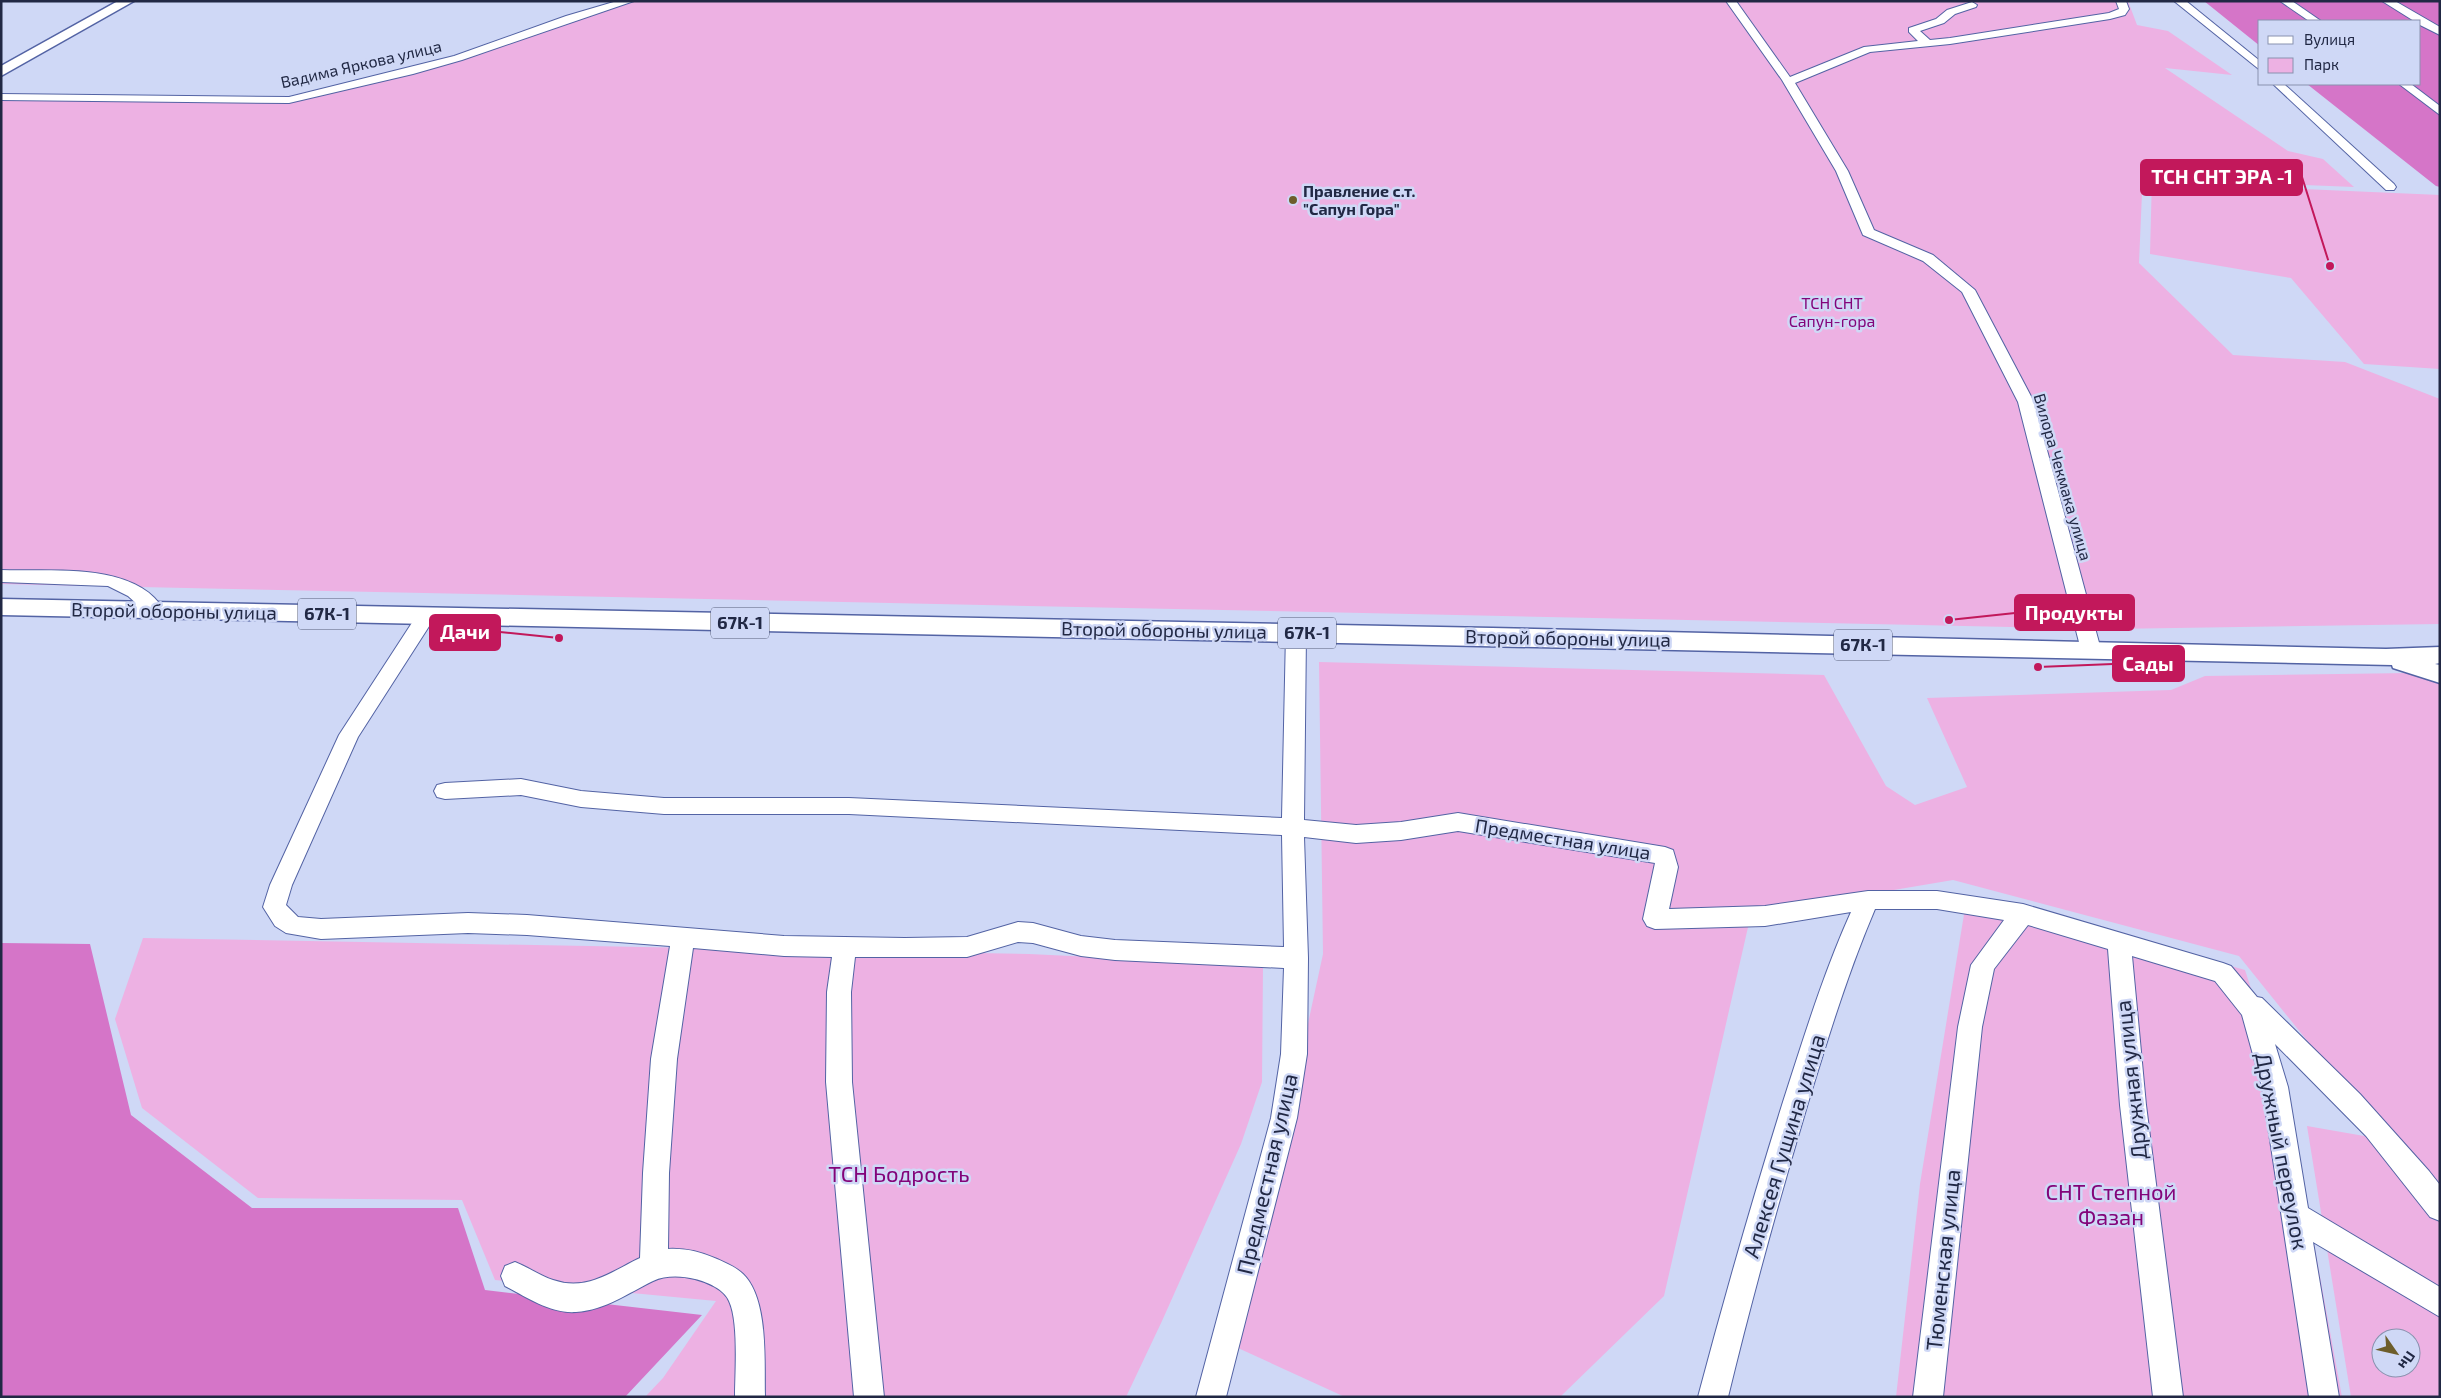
<svg xmlns="http://www.w3.org/2000/svg" width="2441" height="1398" font-family="'Exo 2',sans-serif">
  <style>
    .green { fill: #edb1e3; fill-rule: evenodd }
    .forest { fill: #d575c8 }
    .lines { fill: none; stroke-linecap: round; stroke-linejoin: round }
    .minor-casing { stroke: #5363a4; stroke-width: 2 }
    .major-casing { stroke: #5363a4; stroke-width: 3 }
    .minor { fill: #fff; fill-rule: evenodd }
    .major { fill: #fff; fill-rule: evenodd }
    .poi-dot { fill: #6d5d2b; stroke: #cfd8f6; stroke-width: 2 }
    .labels { text-anchor: middle; stroke-width: 5; stroke-linejoin: round; paint-order: stroke }
    .far-street-label { font-size: 16px; fill: #212844; stroke: #cfd8f6 }
    .far-poi-label { font-size: 16px; font-weight: bold; fill: #212844; stroke: #cfd8f6; text-anchor: start }
    .far-park-label { font-size: 16px; fill: #83047a; stroke: #cfd8f6 }
    .shield { fill: #cfd8f6; stroke: #555d79; stroke-width: 1 }
    .shield-label { font-size: 18px; font-weight: bold; fill: #212844 }
    .street-label { font-size: 19px; fill: #212844; stroke: #cfd8f6 }
    .near-street-label { font-size: 22px; fill: #212844; stroke: #cfd8f6 }
    .near-park-label { font-size: 22px; fill: #83047a; stroke: #cfd8f6 }
    .leader { fill: none; stroke: #c2185b; stroke-width: 2 }
    .callout-dot { fill: #c2185b; stroke: #cfd8f6; stroke-width: 2 }
    .callout { fill: #c2185b; stroke: #c2185b; stroke-width: 2 }
    .callout-label { font-size: 20px; text-anchor: middle; font-weight: bold; fill: #fff }
  </style>
  <rect width="100%" height="100%" fill="#cfd8f6"/>
  <!-- green -->
  <g class="green">
    <polygon points="633,1 2128,1 2137,25 2168,31 2232,75 2165,68 2288,151 2323,159 2354,187 2253,183 2143,170 2139,263 2233,355 2345,362 2440,399 2440,624 2110,629 1,584 1,101 303,100 416,73"/>
    <polygon points="2152,177 2256,187 2440,195 2440,369 2364,364 2291,278 2150,254"/>
    <path d="M1319,662L1824,675L1886,786L1915,805L1967,787L1927,698L2171,690L2205,676L2409,673L2440,682V1397H2351L2307,1126L2387,1140L2239,956L1953,880L1751,914L1664,1296L1560,1397H1345L1238,1348L1323,954ZM2381,1338H2411V1368H2381Z"/>
    <polygon points="1967,896 2008,902 2245,970 2289,1107 2342,1397 1896,1397 1920,1184"/>
    <polygon points="143,938 1029,954 1263,965 1262,1082 1241,1144 1162,1321 1126,1397 645,1397 663,1378 716,1301 495,1280 462,1200 258,1198 142,1108 115,1019"/>
  </g>
  <!-- forest -->
  <g class="forest">
    <polygon points="2204,1 2440,1 2440,187 2436,186 2307,84 2420,84 2420,21 2260,21 2260,46"/>
    <polygon points="1,943 90,944 131,1115 252,1208 458,1208 485,1290 702,1315 625,1397 1,1397"/>
  </g>
  <g class="lines">
    <defs>
      <g id="minor">
        <polygon points="617,1 634,1 462,60 413,74 289,103 1,100 1,94 289,97 454,56 566,16"/>
        <polygon points="1726,1 1736,1 1790,77 1864,47 1918,41 1909,32 1909,28 1936,19 1947,10 1972,2 1977,5 1976,7 1955,14 1944,23 1920,31 1930,40 1950,38 2109,13 2119,9 2116,1 2126,1 2129,9 2125,15 2110,19 1950,44 1870,52 1795,83 1848,171 1874,230 1933,255 1975,290 2034,402 2101,650 2098,655 2091,657 2084,655 2081,650 2018,402 1962,292 1923,261 1863,235 1836,171 1782,80"/>
        <polygon points="2174,1 2186,1 2260,61 2260,70"/>
        <polygon points="2280,1 2292,1 2321,21 2309,21"/>
        <polygon points="2382,1 2395,1 2440,27 2440,35 2420,25 2420,21 2414,21"/>
        <polygon points="2273,84 2284,84 2394,184 2396,187 2394,190 2386,190"/>
        <polygon points="2399,84 2411,84 2440,106 2440,115"/>
        <path d="M1,570C51,572 135,561 164,610L162,614L155,616L148,614L128,596L108,586L1,582Z"/>
        <path d="M426,611L433,612L435,617L358,737L292,885L286,905L298,917L321,919L468,913L527,915L784,936L905,938L967,937L1018,922L1033,923L1081,936L1115,940L1284,947L1282,835L849,814H664L581,807L521,795L445,799L437,797L434,791L437,785L445,783L521,779L581,791L664,798H849L1282,818L1286,633L1289,628L1296,626L1303,628L1306,633L1304,820L1356,825L1401,822L1458,813L1665,847L1673,850L1678,867L1669,909L1765,906L1868,891H1937L2023,904L2223,963L2231,966L2257,997L2262,998L2360,1094L2429,1171L2440,1185V1221L2430,1217L2366,1136L2275,1044L2288,1087L2308,1208L2440,1287V1317L2313,1242L2339,1397H2309L2262,1087L2242,1015L2215,981L2132,956L2146,1105L2183,1397H2153L2120,1105L2108,949L2028,925L1994,969L1982,1027L1943,1397H1913L1958,1027L1971,965L2004,920L1937,909H1875C1848,972 1828,1038 1808,1103C1779,1200 1752,1298 1728,1397H1698C1724,1299 1752,1201 1782,1105C1803,1040 1823,974 1851,912L1765,926L1655,929L1647,926L1643,919L1655,863L1458,831L1401,840L1356,843L1304,837L1308,958L1307,1054L1297,1118L1226,1397H1196L1271,1118L1281,1054L1284,968L1115,960L1081,956L1033,943L1018,942L967,957H855L851,992L852,1082L884,1397H854L826,1082L827,992L832,957L784,956L693,948L677,1059L669,1173L668,1249C686,1248 701,1252 717,1259C726,1263 736,1267 743,1274C769,1299 764,1363 765,1397H735C735,1373 739,1322 729,1301C724,1289 707,1282 695,1279C682,1276 666,1275 653,1281C628,1293 606,1310 576,1312C551,1314 526,1297 505,1286L501,1276L505,1266L515,1262C528,1267 540,1276 553,1280C587,1292 612,1271 640,1258L643,1173L651,1059L670,946L527,935L468,933L321,939L286,933L275,926L263,907L270,885L339,735L419,612Z"/>
      </g>
      <g id="major">
        <polygon points="118,1 134,1 1,76 1,66"/>
        <polygon points="1,599 1492,628 2386,649 2440,647 2440,663 2435,664 2440,665 2440,683 2393,668 2392,665 1,615"/>
      </g>
    </defs>
    <!-- minor casing -->
    <use href="#minor" class="minor-casing"/>
    <!-- major casing -->
    <use href="#major" class="major-casing"/>
    <!-- minor -->
    <use href="#minor" class="minor"/>
    <!-- major -->
    <use href="#major" class="major"/>
  </g>
  <!-- markers -->
  <circle class="poi-dot" cx="1293" cy="200" r="5"/>
  <g class="labels">
    <!-- far-street labels -->
    <g class="far-street-label">
      <text transform="translate(361 64) rotate(-13)" y="6">Вадима Яркова улица</text>
      <text transform="translate(2063 477) rotate(74)" y="6">Вилора Чекмака улица</text>
    </g>
    <!-- far-poi labels -->
    <g class="far-poi-label">
      <text x="1303" y="197">Правление с.т.<tspan x="1303" dy="18">"Сапун Гора"</tspan></text>
    </g>
    <!-- far-park labels -->
    <g class="far-park-label">
      <text x="1832" y="309">ТСН СНТ<tspan x="1832" dy="18">Сапун-гора</tspan></text>
    </g>
    <!-- shield labels -->
    <g class="shield">
      <rect x="298" y="598.5" width="58" height="31" rx="4"/>
      <rect x="711" y="607.5" width="58" height="31" rx="4"/>
      <rect x="1278" y="617.5" width="58" height="31" rx="4"/>
      <rect x="1834" y="629.5" width="58" height="31" rx="4"/>
    </g>
    <g class="shield-label">
      <text x="327" y="620">67К-1</text>
      <text x="740" y="629">67К-1</text>
      <text x="1307" y="639">67К-1</text>
      <text x="1863" y="651">67К-1</text>
    </g>
    <!-- street labels -->
    <g class="street-label">
      <text transform="translate(174 611) rotate(1)" y="7">Второй обороны улица</text>
      <text transform="translate(1164 630) rotate(1)" y="7">Второй обороны улица</text>
      <text transform="translate(1568 638) rotate(1)" y="7">Второй обороны улица</text>
      <text transform="translate(1563 839) rotate(9)" y="7">Предместная улица</text>
    </g>
    <!-- near-street labels -->
    <g class="near-street-label">
      <text transform="translate(2131 1080) rotate(-96)" y="8">Дружная улица</text>
      <text transform="translate(1784 1146) rotate(-73)" y="8">Алексея Гущина улица</text>
      <text transform="translate(2282 1151) rotate(79)" y="8">Дружный переулок</text>
      <text transform="translate(1267 1174) rotate(-77)" y="8">Предместная улица</text>
      <text transform="translate(1943 1260) rotate(-84)" y="8">Тюменская улица</text>
    </g>
    <!-- near-park labels -->
    <g class="near-park-label">
      <text x="899" y="1182">ТСН Бодрость</text>
      <text x="2111" y="1200">СНТ Степной<tspan x="2111" dy="25">Фазан</tspan></text>
    </g>
  </g>
  <!-- callouts -->
  <path class="leader" d="M2330 266L2302 177M1949 620L2015 613M559 638L500 632M2038 667L2113 664"/>
  <g class="callout-dot">
    <circle cx="2330" cy="266" r="5"/>
    <circle cx="1949" cy="620" r="5"/>
    <circle cx="559" cy="638" r="5"/>
    <circle cx="2038" cy="667" r="5"/>
  </g>
  <g class="callout">
    <rect x="2141" y="160" width="161" height="35" rx="5"/>
    <rect x="2015" y="595" width="119" height="35" rx="5"/>
    <rect x="430" y="615" width="70" height="35" rx="5"/>
    <rect x="2113" y="646" width="71" height="35" rx="5"/>
  </g>
  <g class="callout-label">
    <text x="2222" y="184">ТСН СНТ ЭРА -1</text>
    <text x="2074" y="620">Продукты</text>
    <text x="465" y="639">Дачи</text>
    <text x="2148" y="671">Сады</text>
  </g>
  <!-- border -->
  <rect width="2441" height="1398" fill="none" stroke="#212844" stroke-width="5"/>
  <!-- legend -->
  <rect x="2258" y="20" width="162" height="65" fill="#cfd8f6" stroke="#8992af"/>
  <rect x="2268" y="36" width="25" height="8" fill="#ffffff" stroke="#8992af"/>
  <text x="2304" y="45" font-size="15" fill="#212844">Вулиця</text>
  <rect x="2268" y="58" width="25" height="15" fill="#edb1e3" stroke="#8992af"/>
  <text x="2304" y="70" font-size="15" fill="#212844">Парк</text>
  <!-- north arrow -->
  <g transform="translate(2396 1353) rotate(124)"><circle r="24" fill="#cfd8f6" stroke="#8992af"/>
  <path d="M0-4L9 19L0 12L-9 19Z" fill="#6d5d2b"/>
  <text y="-8" font-size="14" font-weight="bold" text-anchor="middle" fill="#212844">Пн</text>
  </g>
</svg>
